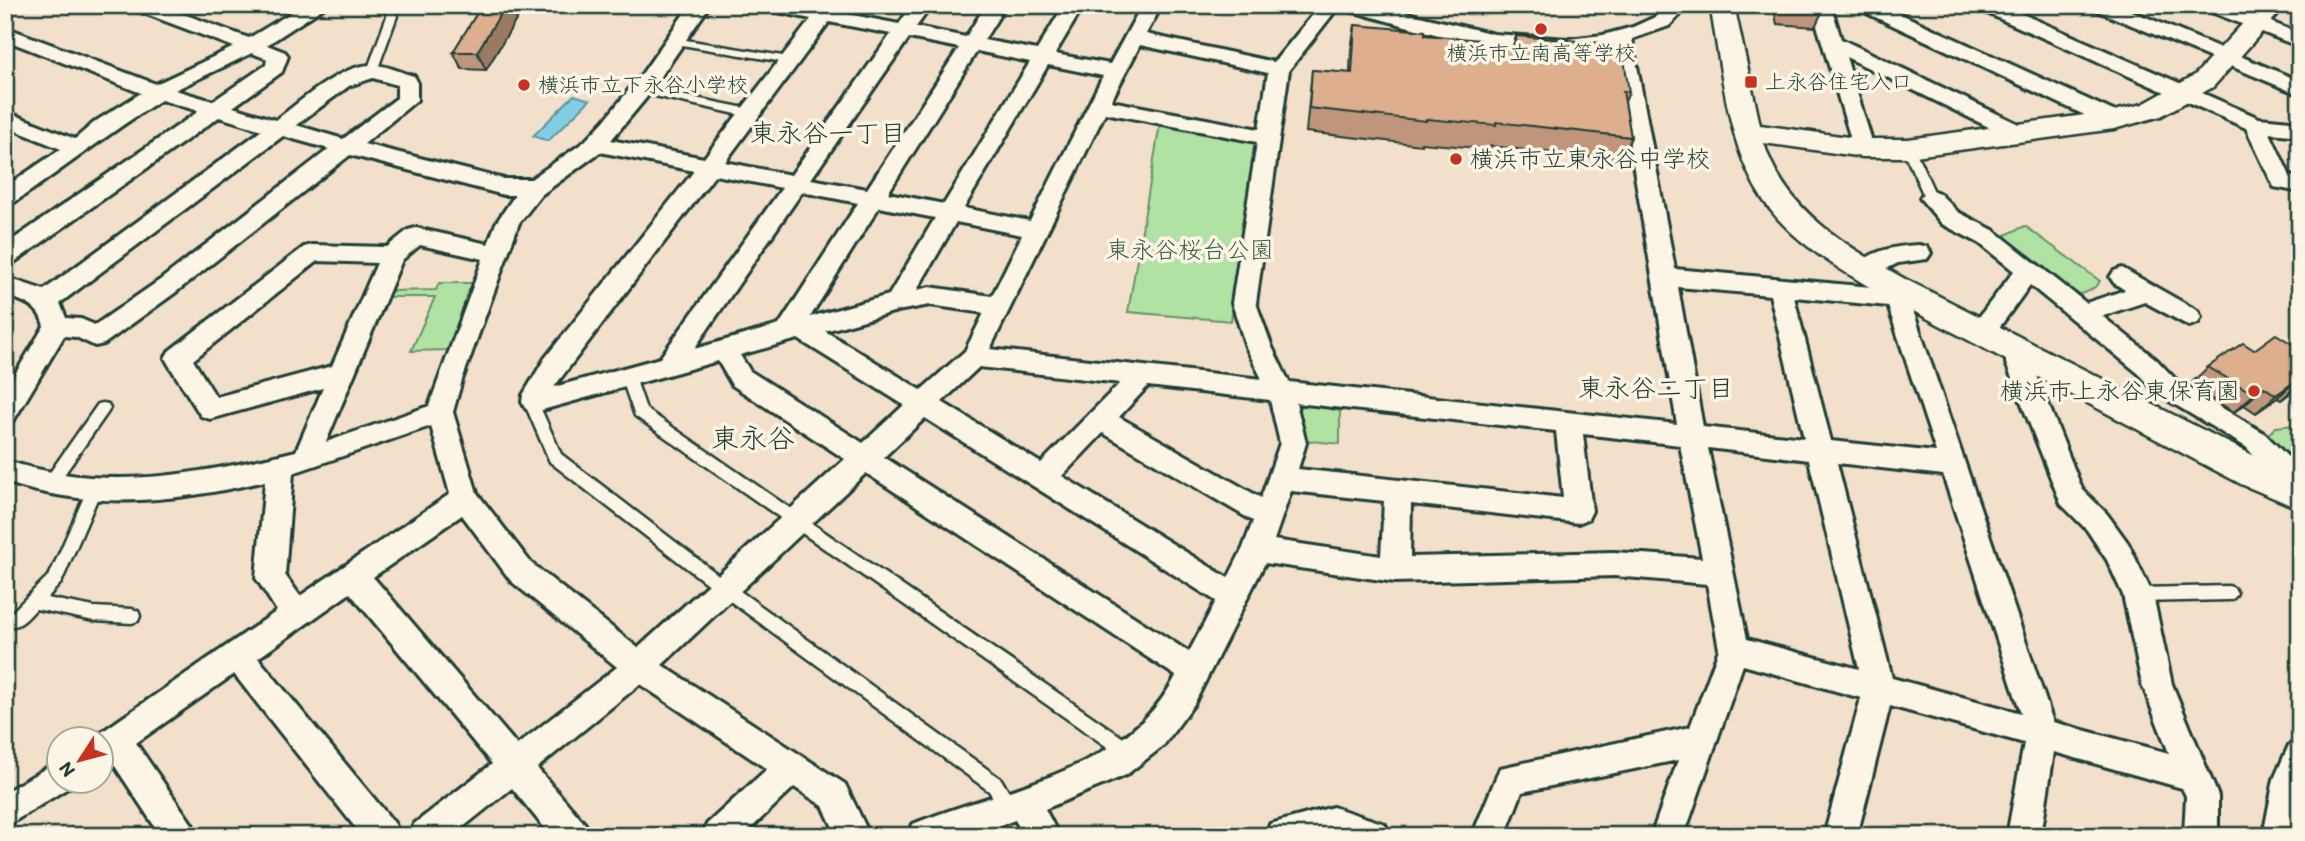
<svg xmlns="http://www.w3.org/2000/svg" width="2305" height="841" font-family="Itim,'Klee One',sans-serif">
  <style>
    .green { fill: #b0e2a3; stroke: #68906c; stroke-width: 2 }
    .water { fill: #84cee5; stroke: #5c949e; stroke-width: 2 }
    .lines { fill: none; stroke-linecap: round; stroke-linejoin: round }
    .service-casing { stroke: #1f3d34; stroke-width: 5 }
    .minor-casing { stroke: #1f3d34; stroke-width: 6 }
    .tertiary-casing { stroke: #1f3d34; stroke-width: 5 }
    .service { fill: #fcf5e5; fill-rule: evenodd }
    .minor { fill: #fcf5e5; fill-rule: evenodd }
    .tertiary { fill: #fcf5e5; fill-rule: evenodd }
    .wall { fill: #bf967b; stroke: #1f3d34; stroke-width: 2 }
    .shaded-wall { fill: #9b7a64; stroke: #1f3d34; stroke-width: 2 }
    .building { fill: #deaf8f; stroke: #1f3d34; stroke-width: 2 }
    .poi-dot { fill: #c8321e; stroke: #fcf5e5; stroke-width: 2.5 }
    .labels { text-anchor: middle; stroke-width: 7; stroke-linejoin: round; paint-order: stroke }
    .far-poi-label { font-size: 21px; fill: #1f3d34; stroke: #fcf5e5; text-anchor: start }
    .poi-label { font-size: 24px; fill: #1f3d34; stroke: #fcf5e5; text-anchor: start }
    .park-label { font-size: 24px; fill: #3c5e4a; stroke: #fcf5e5 }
    .neighbourhood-label { font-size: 26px; fill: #1f3d34; stroke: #fcf5e5 }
    .quarter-label { font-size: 28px; fill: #1f3d34; stroke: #fcf5e5 }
  </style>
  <rect width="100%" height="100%" fill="#f3e0cb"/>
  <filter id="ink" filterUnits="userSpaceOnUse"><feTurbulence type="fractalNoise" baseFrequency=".0143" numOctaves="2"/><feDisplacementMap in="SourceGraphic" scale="14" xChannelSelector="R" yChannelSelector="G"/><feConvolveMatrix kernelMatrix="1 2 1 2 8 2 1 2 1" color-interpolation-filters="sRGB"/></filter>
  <g filter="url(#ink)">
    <!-- green -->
    <g class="green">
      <polygon points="1160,124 1258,140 1231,321 1128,312"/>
      <path d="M2025,226L2100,281C2094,291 2080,296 2069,295L1999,238Z"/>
      <polygon points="439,283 478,283 449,350 411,351 435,297 387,297 390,291 436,290"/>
      <polygon points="1308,404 1340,411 1340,444 1302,440 1299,414 1301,407"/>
      <polygon points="2294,425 2300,429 2300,474 2264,438 2276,427"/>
    </g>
    <!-- water -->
    <polygon class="water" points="574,95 590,100 548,141 533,136"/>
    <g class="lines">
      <defs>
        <g id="service">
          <polygon points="383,5 393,5 397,16 377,71 372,74 367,71 387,16"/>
          <polygon points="674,38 789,57 794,60 789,63 670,43 669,41"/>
          <polygon points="641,87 750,109 756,113 750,117 637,92 635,90"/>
          <polygon points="1908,144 1914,148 1937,198 1935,201 1931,202 1925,198 1902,148"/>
          <polygon points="628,372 635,377 646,409 1135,746 1137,752 1135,758 1129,760 1123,758 635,416 621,377"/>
          <polygon points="535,397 540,398 541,409 561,454 729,583 1001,779 1017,806 1014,812 1008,815 1002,812 989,791 719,593 550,462 527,409 530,398"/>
          <polygon points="103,403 108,404 110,408 108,412 54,489 44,489 42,485 44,481 98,404"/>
          <path d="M94,484L99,486L101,490L61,583L47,598L94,607L132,609L138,611L140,616L138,621L132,623L94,621L36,609C26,619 20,629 5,626V612L11,613L50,574L87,490L89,486Z"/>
          <polygon points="2229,586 2234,588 2237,593 2234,598 2229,600 2138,602 2133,600 2130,595 2133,590 2138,588"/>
        </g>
        <g id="minor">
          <path d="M130,5H159L249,38L304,5H328L267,45L285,52L288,56L282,72L233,107L276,120C301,101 339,66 371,65C385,64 402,73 414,76L417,81V100L364,144L504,179H531L584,142L604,121L644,71L690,5H710L646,98L611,140L704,158L811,19L764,9L761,5H802L819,8L822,5H842L837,12L899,24L912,5H932L916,27L966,37L986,5H1006L984,40L1037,50L1064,5H1084L1055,54L1110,64L1142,5H1162L1146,34L1274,62L1321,5H1374L1494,34L1568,39L1603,35L1633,27L1655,17L1670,5H1690L1669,26L1632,39L1675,269L1882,288L1885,281L1894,278L1903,281L2053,722L2169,753L2142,684L2123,595L2107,560L2087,530L2061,504L2006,363V351L2010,344L2019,342L2028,344L2032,351V363L2082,489L2107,514L2128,543L2153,595L2172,684L2218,796V836H2184L2186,796L2182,788L2054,752L2041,836H2007L2024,743L1890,706L1857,836H1824L1861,698L1743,665L1684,836H1651L1678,760L1522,792L1505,836H1472L1500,768L1690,727L1719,649L1707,584L1614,576L1395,582L1265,563L1194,704L1163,746L1126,775L1045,809L1059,836H1024L1015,820L971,836H909L913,824C1006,786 1125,774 1176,676L866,473L662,665L845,784L870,836H837L823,806L794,787L743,836H703L707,824L767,769L640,684L537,768L585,824L589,836H551L512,788L452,836H410L414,824L492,764L350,593L258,658L395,824L399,836H362L234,674L136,743L192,824L196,836H161L111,760L102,763V740H90L277,611L256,578L265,481C180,502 90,511 5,482V460C103,493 198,475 296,451L323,388L210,419L201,416L169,365L165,358L169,351L304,247L312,245L387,247L408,230L416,228L488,244L496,223L515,195H504L350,155L176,292L104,344L95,346L76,337L64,336L14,420L5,423V391L44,326C39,305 24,302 5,295V277L44,290L262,130L219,117L13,263L5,265V245L199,111L161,100C110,132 63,169 13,203L5,206V187L61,149L5,126V111L75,139L96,121L141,93L5,40V27L156,84L234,47L133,9ZM1340,5L1343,9C1428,31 1525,67 1613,45L1677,424L1289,382L1272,347L1256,303L1289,70ZM829,22L891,34L791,175L725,162ZM909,38L959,48L867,189L811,179ZM1140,45L1268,73L1259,129L1111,101ZM977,51L1030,62L944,204L888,193ZM252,53L267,59L266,65L213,101L175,90ZM1048,65L1103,76L1030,221L964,208ZM373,78L397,85V98L343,139L296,125L349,86ZM1105,113L1257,142L1232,303L1246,347L1262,379L990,349ZM283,136L329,149L160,280L95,325L81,319L66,318L60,303ZM600,152L694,171L545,358L523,395L522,402L526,409L535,412L718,361L732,385L845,459L638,648L531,563L477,493L453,412L462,380L519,223L541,195ZM715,175L782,188L660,358L554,387ZM802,192L858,203L779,325L694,349ZM879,207L935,218L889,295L810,317ZM956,222L1022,235L992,296L930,287L917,290ZM420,245L483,259L429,406L326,442L402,260ZM317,261L377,263L332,366L216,397L193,360ZM1678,287L1770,295L1804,438L1703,427ZM1794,297L1888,306L1936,452L1831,441ZM930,305L984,313L965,351L921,390L825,331L897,311ZM798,339L904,405L863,443L750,371L740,355ZM979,367L1120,383L1041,463L942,402ZM1148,386L1270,400L1280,443L1261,498L1119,417ZM1296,403L1556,431L1563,498L1298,469L1306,443ZM925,418L1216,601L1189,652L884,457ZM431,426L450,494L300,596L285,575L293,473ZM1103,433L1253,521L1243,548L1228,578L1062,476ZM1583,434L1680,445L1702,558L1614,552L1410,557L1411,504L1578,523L1588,519L1592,511ZM1708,448L1809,460L1859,669L1747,639ZM1837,463L1943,475L2021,713L1892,678ZM1291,491L1384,501L1381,556L1274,540ZM462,515L511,581L617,667L517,745L373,577Z"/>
          <polygon points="1811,5 1831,5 1841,39 2029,129 2032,134 2029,139 2013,139 1846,57 1874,148 1871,153 1855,153"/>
          <polygon points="1855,5 1881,5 2122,115 2125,120 2122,125 2106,125 1858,9"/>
          <polygon points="1975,5 2002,5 2259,118 2300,122 2300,136 2270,133 2290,176 2300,177 2300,192 2274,187 2246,128 1978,9"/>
          <polygon points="2090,5 2117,5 2300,81 2300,95 2093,9"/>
          <polygon points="2201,5 2229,5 2300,34 2300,47 2204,9"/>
          <polygon points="1931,190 1939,193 1958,212 1995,231 2086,303 2125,290 2114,283 2110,277 2114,271 2122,268 2198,311 2201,317 2198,323 2189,326 2145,302 2102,316 2156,359 2177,381 2264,433 2290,459 2300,479 2300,502 2293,504 2283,501 2270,474 2246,447 2159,395 2138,373 2030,285 1991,339 1982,341 1973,339 1970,332 1973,325 2014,271 1979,243 1942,224 1920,198 1923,193"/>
          <path d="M1919,245L1927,247L1931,253L1927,259L1898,263L1866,279L1858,277L1854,271C1866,250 1897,246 1919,245Z"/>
          <polygon points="2300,741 2300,817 2297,836 2263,836 2274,779 2289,745"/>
          <polygon points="60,760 60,782 73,782 71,786 5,827 5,792"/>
          <polygon points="1333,807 1385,824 1389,836 1266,836 1270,824"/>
        </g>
        <path id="tertiary" d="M1710,5H1734L1760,125L1863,139H1908L2114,111L2143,104L2195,75L2260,5H2286L2213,87L2161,116L2114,129L1908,157H1863L1764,143C1785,211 1846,246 1905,279L2300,479V509L2241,484L1883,295C1843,271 1798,246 1769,208C1728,156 1722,70 1710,5Z"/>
      </defs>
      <!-- service casing -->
      <use href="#service" class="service-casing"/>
      <!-- minor casing -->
      <use href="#minor" class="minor-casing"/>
      <!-- tertiary casing -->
      <use href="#tertiary" class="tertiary-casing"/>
      <!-- service -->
      <use href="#service" class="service"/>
      <!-- minor -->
      <use href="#minor" class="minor"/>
      <!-- tertiary -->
      <use href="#tertiary" class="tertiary"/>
    </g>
    <!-- wall -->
    <g class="wall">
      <polygon points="482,5 525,5 486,70 462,69 453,52"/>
      <polygon points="1773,5 1823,5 1824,8 1815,27 1777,24"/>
      <polygon points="1355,25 1425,35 1480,46 1512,49 1516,36 1604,51 1629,92 1625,102 1631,137 1622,161 1491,146 1490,149 1421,143 1421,145 1306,132 1312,70 1350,73 1351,49"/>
      <polygon points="2300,349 2300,385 2281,400 2277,398 2256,413 2244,405 2234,412 2189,385 2208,367 2254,350"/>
    </g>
    <!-- shaded-wall -->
    <g class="shaded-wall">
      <polygon points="506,5 525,5 486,70 477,52"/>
      <polygon points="2298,379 2277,398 2256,413 2276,395"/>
      <polygon points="2300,383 2300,385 2297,388 2281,400"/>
      <polygon points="2264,387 2244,405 2234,412 2254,394"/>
    </g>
    <!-- building -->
    <g class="building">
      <polygon points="482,5 506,5 477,52 453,52"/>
      <polygon points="1794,5 1823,5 1824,8"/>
      <polygon points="1355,25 1425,31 1425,35 1480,40 1480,46 1517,50 1516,36 1603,43 1604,51 1623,52 1629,92 1623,91 1631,137 1496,122 1496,125 1426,119 1426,121 1309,108 1312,70 1352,73"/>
      <polygon points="2276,334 2300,349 2300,381 2298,379 2276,395 2264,387 2254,394 2208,367 2243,343 2254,350"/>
    </g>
  </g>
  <!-- markers -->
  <g class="poi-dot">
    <circle cx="1541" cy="29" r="7"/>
    <rect x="1744" y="75" width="14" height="14" rx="3.5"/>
    <circle cx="524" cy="85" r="7"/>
    <circle cx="1456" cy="159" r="7"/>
    <circle cx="2254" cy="391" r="7"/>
  </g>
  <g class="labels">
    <!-- far-poi labels -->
    <g class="far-poi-label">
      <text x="1541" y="60" text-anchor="middle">横浜市立南高等学校</text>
      <text x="1765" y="89">上永谷住宅入口</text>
      <text x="538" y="92">横浜市立下永谷小学校</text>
    </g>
    <!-- poi labels -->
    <g class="poi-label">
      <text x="1470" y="167">横浜市立東永谷中学校</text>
      <text x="2240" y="399" text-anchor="end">横浜市上永谷東保育園</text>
    </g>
    <!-- park labels -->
    <g class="park-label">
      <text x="1190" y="258">東永谷桜台公園</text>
    </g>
    <!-- neighbourhood labels -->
    <g class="neighbourhood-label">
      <text x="828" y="142">東永谷一丁目</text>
      <text x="1656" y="397">東永谷二丁目</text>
    </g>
    <!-- quarter labels -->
    <g class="quarter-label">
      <text x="753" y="448">東永谷</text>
    </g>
  </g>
  <!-- margin -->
  <rect width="2305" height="841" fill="none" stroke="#fcf5e5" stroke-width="28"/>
  <rect x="14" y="14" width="2277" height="813" fill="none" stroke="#1f3d34" stroke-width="2.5" filter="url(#ink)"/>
  <!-- north arrow -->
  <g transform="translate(80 760) rotate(234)"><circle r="33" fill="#fcf5e5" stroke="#a4ab9e" stroke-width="2"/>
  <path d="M0-5L12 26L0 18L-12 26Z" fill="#c8321e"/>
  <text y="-10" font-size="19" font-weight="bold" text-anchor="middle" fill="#1f3d34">N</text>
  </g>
</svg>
